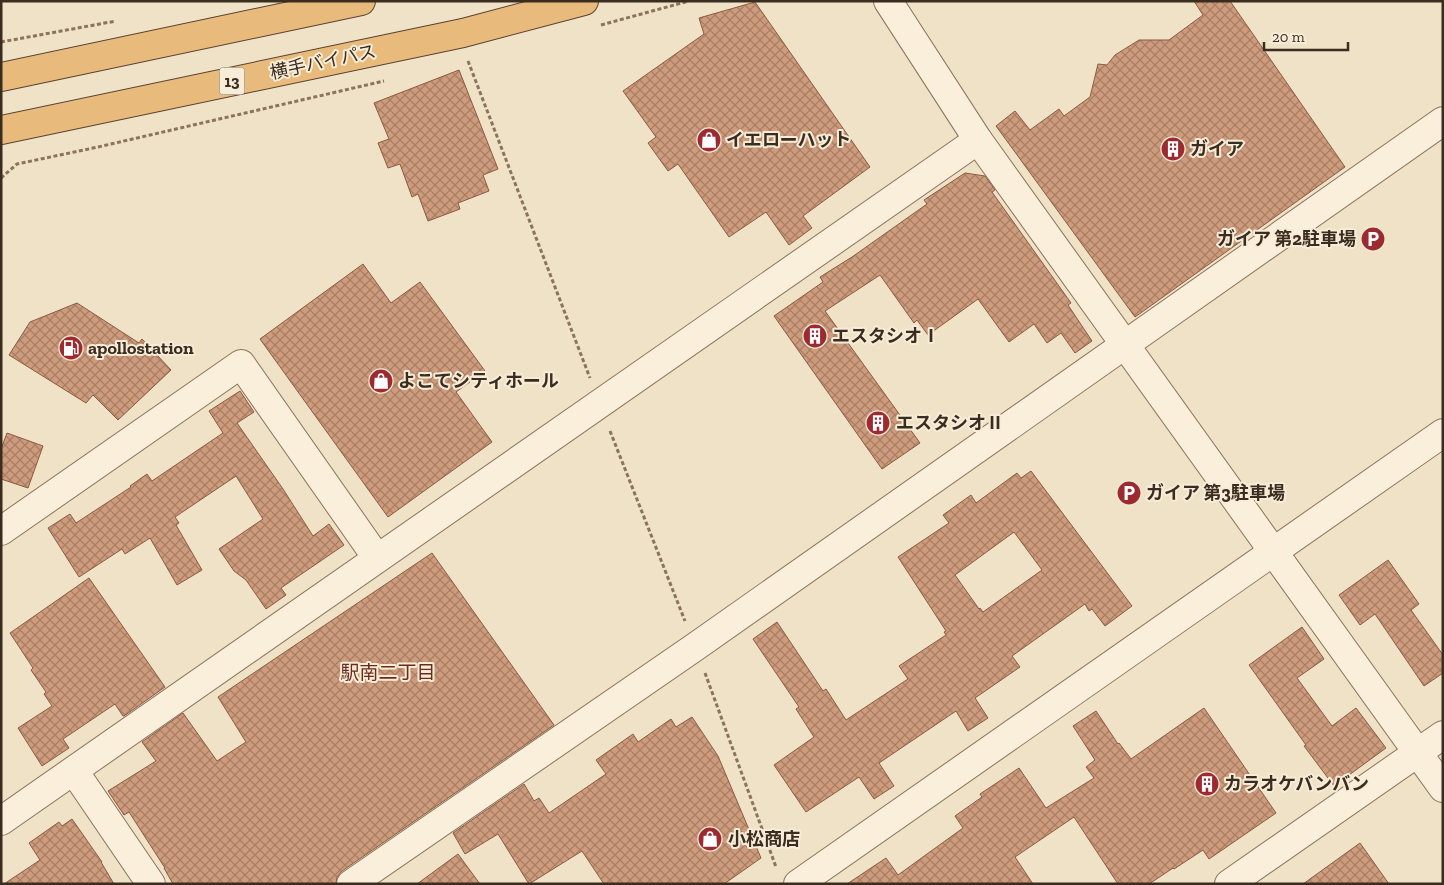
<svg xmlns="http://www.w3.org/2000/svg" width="1444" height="885" font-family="'Zilla Slab','Noto Sans JP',serif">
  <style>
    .building { fill: url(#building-cross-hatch); stroke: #8b5b41; fill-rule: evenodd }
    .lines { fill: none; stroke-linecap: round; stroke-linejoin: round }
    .minor-casing { stroke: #8b735c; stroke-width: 30 }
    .tertiary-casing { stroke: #8b735c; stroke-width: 30 }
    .trunk-casing { stroke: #594130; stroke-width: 30 }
    .path { stroke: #8b735c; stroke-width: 3; stroke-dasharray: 4 2.5; stroke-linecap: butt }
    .minor { stroke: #faefdb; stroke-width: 28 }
    .tertiary { stroke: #faefdb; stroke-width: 28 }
    .trunk { stroke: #e8ba7b; stroke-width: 28 }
    .labels { text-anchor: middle; stroke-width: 4; stroke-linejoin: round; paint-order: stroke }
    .shield { fill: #f6ecd7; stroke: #736657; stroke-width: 1 }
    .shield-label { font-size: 16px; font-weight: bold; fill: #3b2c20 }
    .street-label { font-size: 18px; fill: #3b2c20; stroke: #f6ecd7 }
    .poi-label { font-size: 18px; font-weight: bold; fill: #3b2c20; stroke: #f6ecd7; text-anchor: start }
    .neighbourhood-label { font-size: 19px; fill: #692b1e; stroke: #f6ecd7 }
  </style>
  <defs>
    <pattern id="building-cross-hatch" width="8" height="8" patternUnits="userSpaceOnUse" patternTransform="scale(1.25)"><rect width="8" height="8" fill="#ce9b7c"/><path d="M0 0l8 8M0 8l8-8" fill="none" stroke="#a87f65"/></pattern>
  </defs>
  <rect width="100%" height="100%" fill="#efe2c7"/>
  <!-- building -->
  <g class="building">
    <polygon points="1194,1 1230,1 1345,167 1135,317 996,126 1015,111 1030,130 1059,109 1064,116 1090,97 1098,64 1107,65 1115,55 1139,40 1169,40 1203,15"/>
    <polygon points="755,2 870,167 803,216 812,228 789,245 766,212 729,237 678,164 668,171 648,143 656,137 623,91 704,34 699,18"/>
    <polygon points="459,70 498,169 483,175 489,191 458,203 460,209 428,221 418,194 412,197 400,164 388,168 378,143 389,139 374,103"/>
    <polygon points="965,173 985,176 995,190 992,192 1071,303 1068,305 1092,341 1075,353 1061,333 1047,343 1034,324 1009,342 978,299 928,335 917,320 914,323 880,275 825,311 920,443 882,469 774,316 823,282 820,277 852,257 927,204 924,200"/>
    <polygon points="363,264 391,303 420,282 485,371 456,392 492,442 388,517 260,339"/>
    <polygon points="77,303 139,343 142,339 171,370 118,420 93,395 86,403 9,355 30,322"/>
    <polygon points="240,391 254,412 237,423 283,489 313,536 329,524 344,545 281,588 286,595 266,609 246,580 234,571 219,549 263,519 236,476 175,517 179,523 176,525 202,570 177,585 150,538 125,554 122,549 79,577 48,528 70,514 76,523 131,487 130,486 147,474 152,481 223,433 209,411"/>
    <polygon points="7,433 43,446 28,488 1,479 1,449"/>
    <path d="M1031,471L1132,606L1105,626L1092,609L1089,611L1085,604L1012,656L1020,667L975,698L988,718L968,731L956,711L879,763L894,786L874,799L859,777L806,812L774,765L814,737L796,709L799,707L753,639L777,622L823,691L826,689L846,720L908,679L899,666L946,635L944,632L946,631L898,557L949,523L943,515L971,495L976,503L1017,473L1021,478ZM1014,532L1042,570L983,612L980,608L979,609L955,575Z"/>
    <polygon points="432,553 554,725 342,871 337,877 336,884 173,884 164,868 165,868 129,812 124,815 108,791 156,761 142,742 183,713 217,761 246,742 218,697"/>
    <polygon points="1388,560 1419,604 1411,610 1443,655 1443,673 1424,686 1375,614 1360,625 1339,595"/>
    <polygon points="89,578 165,687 124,716 123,716 115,704 63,739 69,748 42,766 18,728 52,706 44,694 46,692 31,670 33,668 10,633"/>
    <polygon points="1302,627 1324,659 1297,678 1332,726 1356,708 1386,748 1334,786 1304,746 1306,745 1249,665"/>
    <polygon points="1204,708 1276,813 1209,859 1203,850 1174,869 1173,868 1149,884 1118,884 1074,817 1015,857 1033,884 847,884 886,858 898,875 963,828 955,816 982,797 980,794 1019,768 1046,808 1094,778 1086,767 1095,760 1073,726 1096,711 1118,744 1119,743 1131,759"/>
    <polygon points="692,717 718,756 761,858 724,884 604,884 582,851 529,884 498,834 465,854 453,833 524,784 534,801 539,798 549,813 606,774 596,760 633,734 638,742 671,719 676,727"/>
    <polygon points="72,819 102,862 101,862 114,884 4,884 40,860 29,843 59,822 62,826"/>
    <polygon points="1360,843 1389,884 1303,884"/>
    <polygon points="458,854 480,884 417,884"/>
  </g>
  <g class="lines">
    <defs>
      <g id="minor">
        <polyline points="888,1 978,140 1443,788"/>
        <polyline points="1,531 241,364 377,558"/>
        <polyline points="74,771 151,884"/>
        <polyline points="1,821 978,140"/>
        <polyline points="351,884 695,647 1443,121"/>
        <polyline points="1229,884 1443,735"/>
      </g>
      <polyline id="tertiary" points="798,884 1443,433"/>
      <g id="trunk">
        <polyline points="1,77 361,1"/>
        <polyline points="1,130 463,33 584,1"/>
      </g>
    </defs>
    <!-- minor casing -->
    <use href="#minor" class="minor-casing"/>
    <!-- tertiary casing -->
    <use href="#tertiary" class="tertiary-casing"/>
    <!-- trunk casing -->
    <use href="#trunk" class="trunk-casing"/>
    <!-- path -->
    <g class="path">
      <polyline points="601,25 689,1"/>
      <polyline points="1,42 116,21"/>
      <polyline points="468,61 590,378"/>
      <polyline points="1,178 17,164 98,147 384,81"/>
      <polyline points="610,431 685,621"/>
      <polyline points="705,673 776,867"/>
    </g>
    <!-- minor -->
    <use href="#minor" class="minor"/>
    <!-- tertiary -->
    <use href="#tertiary" class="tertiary"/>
    <!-- trunk -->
    <use href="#trunk" class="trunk"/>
  </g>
  <!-- icons -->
  <defs>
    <symbol id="shop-disc" viewBox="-11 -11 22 22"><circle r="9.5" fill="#9c2a30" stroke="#f6ecd7"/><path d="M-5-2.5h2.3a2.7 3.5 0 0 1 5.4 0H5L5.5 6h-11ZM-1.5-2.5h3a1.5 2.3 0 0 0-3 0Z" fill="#fff"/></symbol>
    <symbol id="building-disc" viewBox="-11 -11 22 22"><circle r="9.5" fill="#9c2a30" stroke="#f6ecd7"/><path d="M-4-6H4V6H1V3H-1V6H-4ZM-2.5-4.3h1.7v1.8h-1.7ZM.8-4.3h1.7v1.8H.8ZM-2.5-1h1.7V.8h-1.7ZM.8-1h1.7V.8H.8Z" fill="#fff"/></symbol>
    <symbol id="parking-disc" viewBox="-11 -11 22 22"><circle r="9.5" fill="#9c2a30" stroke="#f6ecd7"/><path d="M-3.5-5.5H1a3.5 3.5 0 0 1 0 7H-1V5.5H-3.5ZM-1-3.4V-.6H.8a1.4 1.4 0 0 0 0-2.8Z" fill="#fff"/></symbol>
    <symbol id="fuel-disc" viewBox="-11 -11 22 22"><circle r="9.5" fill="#9c2a30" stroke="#f6ecd7"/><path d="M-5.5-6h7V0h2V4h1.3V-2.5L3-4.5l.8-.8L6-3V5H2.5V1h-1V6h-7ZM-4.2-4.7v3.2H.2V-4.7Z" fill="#fff"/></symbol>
  </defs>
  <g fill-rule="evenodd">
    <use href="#shop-disc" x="695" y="126" width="28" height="28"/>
    <use href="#building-disc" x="1159" y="135" width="28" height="28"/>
    <use href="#parking-disc" x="1359" y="225" width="28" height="28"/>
    <use href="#building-disc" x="801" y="322" width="28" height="28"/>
    <use href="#fuel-disc" x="57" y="334" width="28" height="28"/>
    <use href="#shop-disc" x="367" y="367" width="28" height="28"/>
    <use href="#building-disc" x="864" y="409" width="28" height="28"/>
    <use href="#parking-disc" x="1115" y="479" width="28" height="28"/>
    <use href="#building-disc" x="1193" y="770" width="28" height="28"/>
    <use href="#shop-disc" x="696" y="825" width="28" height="28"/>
  </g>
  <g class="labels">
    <!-- shield labels -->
    <rect class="shield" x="219.5" y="67.5" width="25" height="27" rx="4"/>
    <g class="shield-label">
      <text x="232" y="87">13</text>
    </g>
    <!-- street labels -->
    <g class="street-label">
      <text transform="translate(323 62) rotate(-12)" y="6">横手バイパス</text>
    </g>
    <!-- poi labels -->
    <g class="poi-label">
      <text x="726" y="146">イエローハット</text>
      <text x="1190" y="155">ガイア</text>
      <text x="1356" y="245" text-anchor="end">ガイア 第2駐車場</text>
      <text x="832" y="342">エスタシオⅠ</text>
      <text x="88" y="354">apollostation</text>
      <text x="398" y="387">よこてシティホール</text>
      <text x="896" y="429">エスタシオⅡ</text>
      <text x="1146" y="499">ガイア 第3駐車場</text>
      <text x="1224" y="790">カラオケバンバン</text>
      <text x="728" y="845">小松商店</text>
    </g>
    <!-- neighbourhood labels -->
    <g class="neighbourhood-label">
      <text x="388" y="679">駅南二丁目</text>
    </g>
  </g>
  <!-- border -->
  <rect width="1444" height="885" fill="none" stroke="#3b2c20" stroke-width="5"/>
  <!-- scale -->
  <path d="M1264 42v8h84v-8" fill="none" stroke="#3b2c20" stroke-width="2.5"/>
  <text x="1272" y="42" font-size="15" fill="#3b2c20" stroke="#f6ecd7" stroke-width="4" paint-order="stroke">20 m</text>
</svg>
